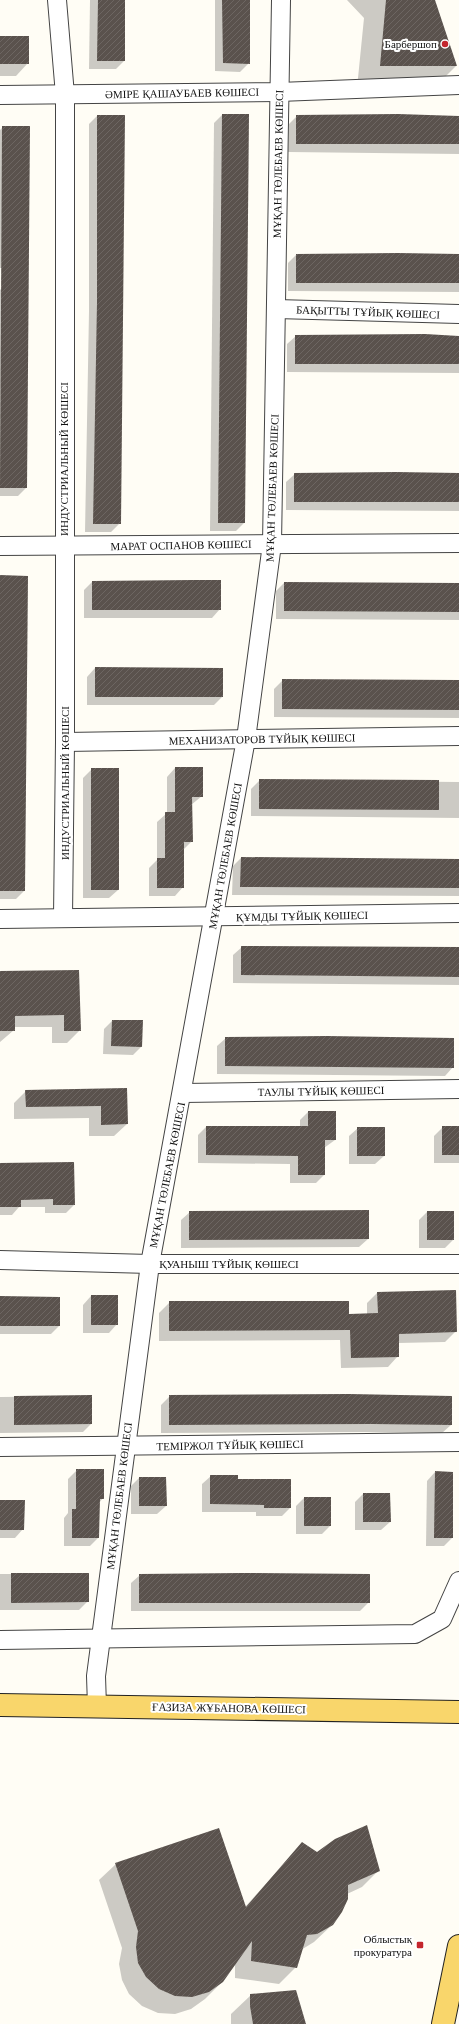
<svg xmlns="http://www.w3.org/2000/svg" width="459" height="2024" font-family="'Libre Baskerville',serif">
  <style>
    .shadow { fill: #0003 }
    .building { fill: url(#building-hatch) }
    .lines { fill: none; stroke-linecap: round; stroke-linejoin: round }
    .minor-casing { stroke: #444; stroke-width: 20 }
    .major-casing { stroke: #222; stroke-width: 24 }
    .minor { stroke: #fff; stroke-width: 18 }
    .major { stroke: #f9d66b; stroke-width: 22 }
    .poi-dot { fill: #c4262e; stroke: #fff; stroke-width: 1.5 }
    .labels { text-anchor: middle; stroke-width: 4; stroke-linejoin: round; paint-order: stroke }
    .poi-label { font-size: 11px; fill: #111; stroke: #fff; text-anchor: end }
    .street-label { font-size: 11px; fill: #111; stroke: #fff }
  </style>
  <defs>
    <pattern id="building-hatch" width="6" height="6" patternUnits="userSpaceOnUse"><rect width="6" height="6" fill="#5a524d"/><path d="M-1 1l2-2M0 6l6-6M5 7l2-2" fill="none" stroke="#6d6662"/></pattern>
  </defs>
  <rect width="100%" height="100%" fill="#fffdf5"/>
  <!-- shadow -->
  <g class="shadow">
    <polygon points="90,0 124,0 124,61 116,69 89,69"/>
    <polygon points="215,0 249,0 249,63 240,72 215,71"/>
    <polygon points="347,0 433,0 456,66 433,89 357,88 364,18"/>
    <polygon points="0,37 28,63 16,76 0,76"/>
    <polygon points="222,115 244,523 236,531 210,531 214,123"/>
    <polygon points="97,116 120,523 111,532 85,532 89,311 89,124"/>
    <polygon points="297,116 459,117 459,154 288,152 289,124"/>
    <polygon points="3,127 20,268 0,268 0,130"/>
    <polygon points="296,255 459,256 459,292 288,291 288,263"/>
    <polygon points="2,288 26,488 18,496 0,496 0,290"/>
    <polygon points="296,336 459,337 459,373 287,372 287,344"/>
    <polygon points="295,474 459,475 459,511 286,510 286,482"/>
    <polygon points="0,577 24,891 16,899 0,899"/>
    <polygon points="92,582 220,609 212,618 84,618 84,590"/>
    <polygon points="284,583 459,584 459,620 276,619 276,591"/>
    <polygon points="95,668 222,697 214,705 87,705 87,677"/>
    <polygon points="283,680 459,681 459,718 274,717 274,689"/>
    <polygon points="175,768 202,796 191,805 192,841 183,850 183,887 175,896 149,896 149,868 157,860 157,822 167,813 167,777"/>
    <polygon points="92,769 118,890 109,898 83,898 83,778"/>
    <polygon points="260,780 459,782 459,818 251,816 251,789"/>
    <polygon points="241,858 459,860 459,896 232,895 233,866"/>
    <polygon points="242,947 459,948 459,985 233,983 233,955"/>
    <polygon points="78,971 80,1030 67,1043 52,1043 52,1027 14,1027 14,1030 0,1042 0,972"/>
    <polygon points="112,1021 141,1047 133,1055 103,1054 104,1029"/>
    <polygon points="226,1038 453,1067 445,1076 217,1074 217,1046"/>
    <polygon points="126,1089 127,1124 114,1136 89,1136 89,1118 14,1119 14,1103 26,1091"/>
    <polygon points="308,1112 335,1140 324,1148 324,1175 316,1183 290,1183 290,1164 198,1163 198,1135 206,1127 300,1127 300,1120"/>
    <polygon points="443,1127 459,1127 459,1163 434,1163 434,1136"/>
    <polygon points="358,1128 384,1156 375,1164 349,1164 349,1136"/>
    <polygon points="0,1164 74,1205 66,1213 45,1213 45,1207 19,1207 12,1215 0,1215"/>
    <polygon points="190,1212 368,1239 359,1247 181,1248 181,1220"/>
    <polygon points="427,1212 453,1240 445,1248 419,1248 419,1220"/>
    <polygon points="377,1293 456,1331 445,1342 398,1343 398,1356 388,1367 341,1368 340,1340 159,1341 159,1313 170,1302 348,1315 367,1314 367,1303"/>
    <polygon points="91,1296 117,1324 109,1333 83,1333 83,1305"/>
    <polygon points="0,1297 59,1326 51,1334 0,1334"/>
    <polygon points="91,1396 91,1424 83,1432 0,1433 0,1397"/>
    <polygon points="170,1396 451,1397 451,1425 442,1433 363,1432 161,1433 161,1405"/>
    <polygon points="77,1470 103,1498 99,1503 98,1538 90,1546 64,1546 64,1518 68,1513 68,1479"/>
    <polygon points="435,1472 452,1538 444,1546 426,1546 427,1481"/>
    <polygon points="211,1476 237,1480 290,1508 282,1516 256,1516 256,1512 202,1512 202,1484"/>
    <polygon points="139,1478 166,1506 157,1514 131,1514 131,1486"/>
    <polygon points="363,1494 390,1522 381,1530 355,1530 355,1502"/>
    <polygon points="304,1498 330,1498 330,1526 322,1534 296,1534 296,1506"/>
    <polygon points="0,1501 23,1529 15,1538 0,1538"/>
    <polygon points="0,1574 88,1574 88,1601 79,1610 0,1610"/>
    <polygon points="140,1575 369,1602 360,1611 131,1611 131,1583"/>
    <polygon points="302,1844 317,1853 379,1870 362,1887 347,1894 332,1925 314,1942 301,1950 296,1967 279,1984 235,1978 235,1963 222,1982 205,1999 191,2009 175,2014 158,2013 142,2006 129,1994 122,1980 119,1964 122,1948 99,1880 116,1864 245,1907"/>
    <polygon points="251,1995 305,2024 231,2024 231,2014"/>
  </g>
  <!-- building -->
  <g class="building">
    <polygon points="98,0 125,0 125,61 97,61"/>
    <polygon points="222,0 250,0 250,64 223,63"/>
    <polygon points="386,0 435,0 457,66 380,66"/>
    <rect x="0" y="36" width="29" height="28"/>
    <polygon points="222,114 249,114 245,523 218,523"/>
    <polygon points="398,114 459,116 459,144 296,144 296,115"/>
    <polygon points="97,115 125,115 121,524 93,524 97,302"/>
    <polygon points="2,126 30,126 27,488 0,488"/>
    <polygon points="398,253 459,254 459,283 296,283 296,254"/>
    <polygon points="425,334 459,336 459,364 295,364 295,335"/>
    <polygon points="396,472 459,473 459,502 294,502 294,473"/>
    <polygon points="0,575 28,576 25,891 0,891"/>
    <polygon points="194,580 221,580 221,610 92,610 92,581"/>
    <polygon points="284,582 459,583 459,612 284,611"/>
    <polygon points="95,667 223,668 223,697 95,697"/>
    <polygon points="282,679 459,680 459,710 282,709"/>
    <polygon points="175,767 203,767 203,797 192,797 193,842 184,842 184,888 157,888 157,858 165,858 165,812 175,812"/>
    <rect x="91" y="768" width="28" height="122"/>
    <polygon points="259,779 439,780 439,810 259,809"/>
    <polygon points="241,857 459,859 459,888 240,887"/>
    <polygon points="241,946 459,947 459,977 241,975"/>
    <polygon points="79,970 81,1031 64,1031 64,1015 15,1016 15,1031 0,1031 0,971"/>
    <polygon points="112,1020 143,1020 142,1047 111,1046"/>
    <polygon points="327,1036 454,1038 454,1068 225,1066 225,1037"/>
    <polygon points="127,1088 128,1124 101,1125 101,1106 26,1107 25,1090"/>
    <polygon points="308,1111 336,1111 336,1140 325,1140 325,1175 298,1175 298,1156 206,1155 206,1126 308,1126"/>
    <rect x="442" y="1126" width="17" height="29"/>
    <rect x="357" y="1127" width="28" height="29"/>
    <polygon points="74,1162 75,1205 53,1205 53,1199 21,1200 21,1207 0,1207 0,1163"/>
    <polygon points="369,1210 369,1239 189,1240 189,1211"/>
    <rect x="427" y="1211" width="27" height="29"/>
    <polygon points="456,1290 457,1332 399,1334 399,1357 351,1358 350,1330 169,1331 169,1301 349,1301 349,1314 378,1313 377,1292"/>
    <rect x="91" y="1295" width="27" height="30"/>
    <polygon points="0,1296 60,1297 60,1326 0,1326"/>
    <polygon points="349,1394 452,1396 452,1425 372,1424 169,1425 169,1395"/>
    <polygon points="92,1395 92,1424 14,1425 14,1396"/>
    <polygon points="76,1469 104,1469 104,1499 100,1499 99,1538 72,1538 72,1509 76,1509"/>
    <polygon points="435,1471 453,1472 453,1538 434,1538"/>
    <polygon points="210,1475 238,1475 238,1479 291,1479 291,1508 264,1508 264,1505 210,1504"/>
    <polygon points="139,1477 166,1477 167,1506 139,1506"/>
    <polygon points="363,1493 390,1493 391,1522 363,1522"/>
    <rect x="304" y="1497" width="27" height="29"/>
    <polygon points="0,1500 25,1500 24,1530 0,1530"/>
    <polygon points="11,1573 89,1573 89,1602 11,1603"/>
    <polygon points="241,1573 370,1574 370,1603 139,1603 139,1574"/>
    <polygon points="367,1825 380,1871 348,1885 348,1899 342,1912 333,1925 317,1934 307,1935 297,1968 251,1961 252,1941 223,1982 209,1992 192,1997 175,1996 159,1989 146,1977 138,1963 136,1947 138,1931 115,1863 219,1828 246,1907 302,1842 317,1852 335,1839"/>
    <polygon points="296,1990 306,2024 253,2024 250,2006 250,1994"/>
  </g>
  <g class="lines">
    <defs>
      <g id="minor">
        <polyline points="57,0 65,95 65,742 63,918"/>
        <polyline points="0,95 279,92 459,85"/>
        <polyline points="276,309 459,314"/>
        <polyline points="0,546 459,543"/>
        <polyline points="65,742 459,736"/>
        <polyline points="0,919 459,913"/>
        <polyline points="183,1093 459,1089"/>
        <polyline points="0,1260 150,1264 459,1264"/>
        <polyline points="0,1447 459,1442"/>
        <polyline points="0,1640 415,1634 442,1619 459,1581"/>
        <polyline points="97,1706 96,1676 150,1264 246,739 272,544 281,0"/>
      </g>
      <g id="major">
        <polyline points="0,1705 459,1712"/>
        <polyline points="443,2024 459,1946"/>
      </g>
    </defs>
    <!-- minor casing -->
    <use href="#minor" class="minor-casing"/>
    <!-- major casing -->
    <use href="#major" class="major-casing"/>
    <!-- minor -->
    <use href="#minor" class="minor"/>
    <!-- major -->
    <use href="#major" class="major"/>
  </g>
  <!-- markers -->
  <g class="poi-dot">
    <circle cx="445" cy="44" r="4"/>
    <rect x="416" y="1941" width="8" height="8" rx="2"/>
  </g>
  <g class="labels">
    <!-- poi labels -->
    <g class="poi-label">
      <text x="437" y="48">Барбершоп</text>
      <text x="412" y="1943">Облыстық<tspan x="412" dy="13">прокуратура</tspan></text>
    </g>
    <!-- street labels -->
    <g class="street-label">
      <text transform="translate(182 93) rotate(-1)" y="4">ӘМІРЕ ҚАШАУБАЕВ КӨШЕСІ</text>
      <text transform="translate(278 164) rotate(-89)" y="4">МҰҚАН ТӨЛЕБАЕВ КӨШЕСІ</text>
      <text transform="translate(368 312) rotate(2)" y="4">БАҚЫТТЫ ТҰЙЫҚ КӨШЕСІ</text>
      <text transform="translate(64 459) rotate(-90)" y="4">ИНДУСТРИАЛЬНЫЙ КӨШЕСІ</text>
      <text transform="translate(272 488) rotate(-88)" y="4">МҰҚАН ТӨЛЕБАЕВ КӨШЕСІ</text>
      <text transform="translate(181 545) rotate(-1)" y="4">МАРАТ ОСПАНОВ КӨШЕСІ</text>
      <text transform="translate(262 739) rotate(-1)" y="4">МЕХАНИЗАТОРОВ ТҰЙЫҚ КӨШЕСІ</text>
      <text transform="translate(65 783) rotate(-90)" y="4">ИНДУСТРИАЛЬНЫЙ КӨШЕСІ</text>
      <text transform="translate(225 856) rotate(-80)" y="4">МҰҚАН ТӨЛЕБАЕВ КӨШЕСІ</text>
      <text transform="translate(302 916) rotate(-1)" y="4">ҚҰМДЫ ТҰЙЫҚ КӨШЕСІ</text>
      <text transform="translate(321 1091) rotate(-1)" y="4">ТАУЛЫ ТҰЙЫҚ КӨШЕСІ</text>
      <text transform="translate(167 1175) rotate(-79)" y="4">МҰҚАН ТӨЛЕБАЕВ КӨШЕСІ</text>
      <text x="229" y="1268">ҚУАНЫШ ТҰЙЫҚ КӨШЕСІ</text>
      <text transform="translate(230 1445) rotate(-1)" y="4">ТЕМІРЖОЛ ТҰЙЫҚ КӨШЕСІ</text>
      <text transform="translate(119 1496) rotate(-83)" y="4">МҰҚАН ТӨЛЕБАЕВ КӨШЕСІ</text>
      <text transform="translate(229 1708) rotate(1)" y="4">ҒАЗИЗА ЖҰБАНОВА КӨШЕСІ</text>
    </g>
  </g>
</svg>
